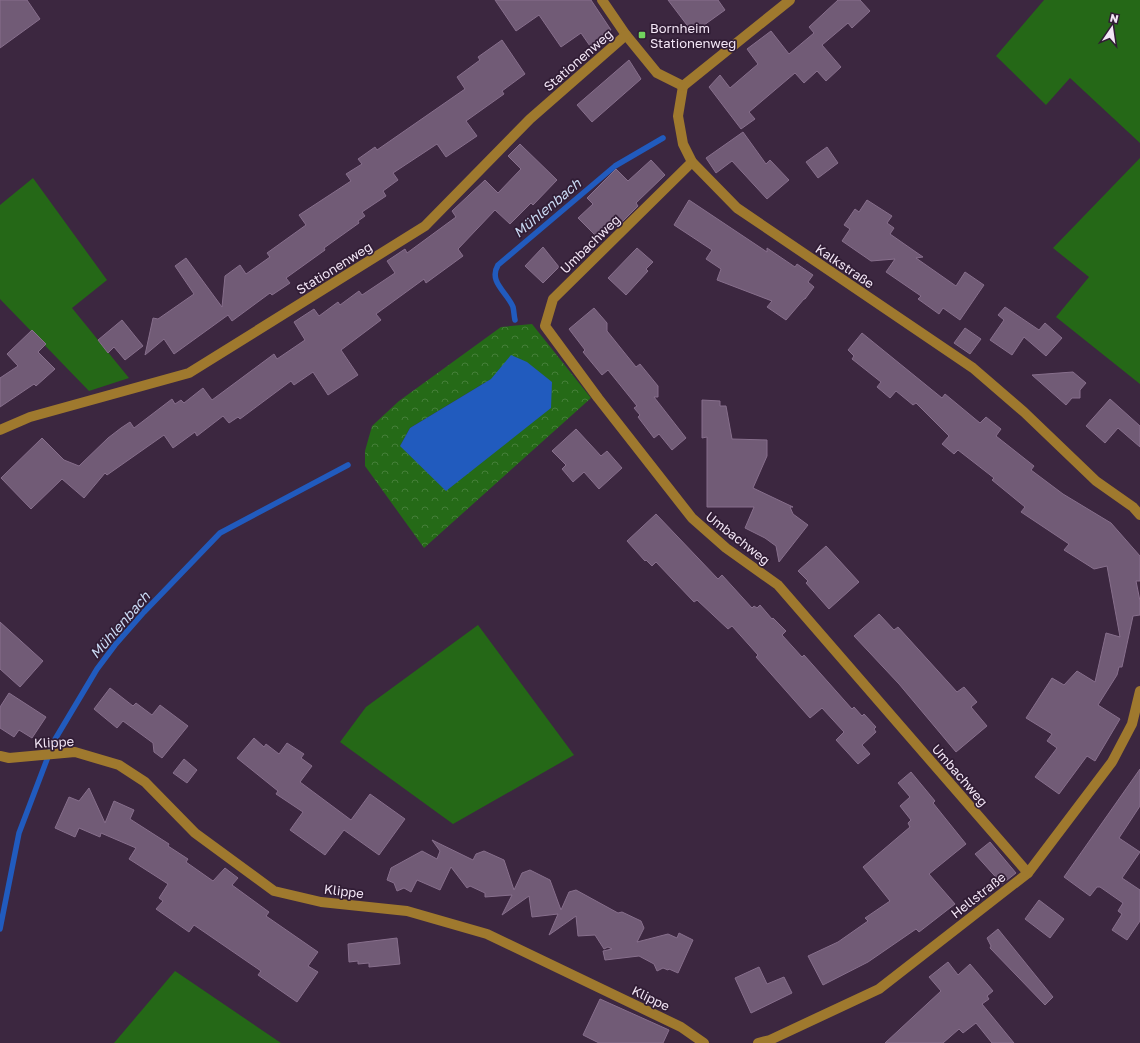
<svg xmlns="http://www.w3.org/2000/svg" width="1140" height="1043" font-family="'Golos Text',sans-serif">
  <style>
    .grass { fill: #256817 }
    .forest { fill: url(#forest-crowns); fill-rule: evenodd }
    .water { fill: #215bbe }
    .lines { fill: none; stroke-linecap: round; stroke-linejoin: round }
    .stream { stroke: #215bbe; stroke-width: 5.5 }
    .building { fill: #715b76; stroke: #876f8c }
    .minor { stroke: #9f792e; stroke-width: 10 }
    .poi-dot { fill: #71d35e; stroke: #311d35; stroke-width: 1.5 }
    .labels { text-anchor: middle; stroke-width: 3.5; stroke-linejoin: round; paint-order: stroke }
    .poi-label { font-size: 13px; fill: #f3e6f6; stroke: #311d35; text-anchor: start }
    .street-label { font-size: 13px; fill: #f3e6f6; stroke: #311d35 }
    .water-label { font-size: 14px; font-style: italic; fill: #cadaf4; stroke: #311d35 }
  </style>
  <defs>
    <pattern id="forest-crowns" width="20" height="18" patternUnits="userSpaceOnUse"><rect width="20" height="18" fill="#256a17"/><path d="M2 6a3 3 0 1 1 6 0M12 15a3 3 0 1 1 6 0" fill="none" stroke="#457f39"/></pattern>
  </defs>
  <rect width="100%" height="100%" fill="#3c2740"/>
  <!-- grass -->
  <g class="grass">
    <polygon points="1044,0 1140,0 1140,143 1070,78 1046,105 996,56"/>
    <polygon points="1140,158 1140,384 1056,317 1089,277 1053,248"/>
    <polygon points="33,178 107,280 72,308 129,378 89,391 0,299 0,205"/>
    <polygon points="478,625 574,755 453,824 340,742 366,707"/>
    <polygon points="175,971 281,1043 114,1043"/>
  </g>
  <!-- forest -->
  <path class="forest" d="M532,324L591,398L424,548L365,466V451L372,426L399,401L501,327ZM491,379L400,446L410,428Z"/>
  <!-- water -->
  <polygon class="water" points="511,355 527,362 552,382 551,408 446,491 400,446 410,428 491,379"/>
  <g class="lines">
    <!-- stream -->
    <g class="stream">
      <path d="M515,320C514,316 514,311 513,307C507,292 488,282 498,265L615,166L663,138"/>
      <polyline points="0,929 19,833 54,741 97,669 115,645 144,612 220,533 348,465"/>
    </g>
  </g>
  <!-- building -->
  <g class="building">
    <polygon points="0,0 27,0 40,19 0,48"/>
    <polygon points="495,0 591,0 611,30 590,46 581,33 561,47 539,15 516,31"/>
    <polygon points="668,0 718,0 725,10 693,33"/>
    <polygon points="838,0 860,0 870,11 852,28 848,23 822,45 841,67 826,81 817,71 804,83 795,73 749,112 755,119 741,129 709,87 720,75 730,88 758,64 747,49 771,31 789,54 814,33 809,27"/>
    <polygon points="502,40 525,74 502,91 504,94 466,121 477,136 446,157 437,144 393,173 398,180 383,191 386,196 362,212 365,216 358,221 359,223 324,248 325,250 286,278 290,283 272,295 270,293 232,321 228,315 174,354 164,339 145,355 153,318 158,319 194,294 175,266 186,258 222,307 225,276 240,265 246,274 270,257 267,253 306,225 299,215 351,181 346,174 362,164 358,159 375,147 377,150 465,89 457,77 480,60 478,57"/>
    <polygon points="629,60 641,79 592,122 577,105"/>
    <polygon points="743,132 766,164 770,160 789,180 767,199 732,161 716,173 706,158"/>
    <polygon points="520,144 557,180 533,205 531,203 510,224 495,210 458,249 463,256 426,283 424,279 376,314 381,320 341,350 358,375 328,395 313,372 294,385 291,381 240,419 238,417 229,423 223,416 197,436 195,432 173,448 164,435 107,475 105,473 84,498 62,479 31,509 1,478 42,438 64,460 79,466 108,438 121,428 130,422 134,428 172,399 175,404 181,400 184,403 203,388 212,400 274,354 277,359 305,340 294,322 314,309 319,316 338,302 340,305 359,291 362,295 395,273 387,261 405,249 407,253 456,217 452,211 485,180 498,193 521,169 508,156"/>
    <polygon points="827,147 838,163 818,178 806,162"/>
    <polygon points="651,160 665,175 636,203 638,206 616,228 613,225 599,239 578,218 593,204 587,198 616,169 628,181"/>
    <polygon points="689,200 767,252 767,248 795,267 797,264 813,275 808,282 814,287 805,299 804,299 786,320 767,307 772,301 717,280 721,269 706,259 712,250 674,225"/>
    <polygon points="867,200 892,216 887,223 894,228 890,234 923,257 916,258 956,286 965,272 984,285 960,320 943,308 939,314 918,299 921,296 886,272 895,259 871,261 842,241 850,229 844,225 855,209 859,212"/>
    <polygon points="543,247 559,267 543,283 525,266"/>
    <polygon points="637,248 653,262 646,269 648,271 626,295 608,278"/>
    <polygon points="1005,307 1039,330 1045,323 1062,338 1046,356 1024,337 1012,355 990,340 1004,320 998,315"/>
    <polygon points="594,308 607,323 607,331 636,367 640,364 658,386 658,397 654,397 686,438 672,450 659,434 654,438 638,417 640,415 634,408 637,406 608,370 602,375 583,352 585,350 569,329"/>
    <polygon points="122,320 143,346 125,360 114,347 108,353 98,340"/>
    <polygon points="965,328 981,339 970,354 954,343"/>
    <polygon points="32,330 46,344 38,352 55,369 36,386 34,384 0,407 0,378 18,366 7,354"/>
    <polygon points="862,333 942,398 945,394 980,423 986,417 1001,429 996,436 1034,466 1031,470 1063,494 1111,523 1140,556 1140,581 1136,581 1140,601 1140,615 1133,616 1122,667 1119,667 1117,675 1098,705 1120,719 1095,761 1087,756 1059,794 1035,777 1057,748 1047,741 1052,734 1026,718 1052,678 1064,685 1077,671 1095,682 1106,633 1120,637 1107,566 1094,569 1064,550 1069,544 1021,512 1025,507 992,480 994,478 958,450 954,454 942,444 949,436 916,403 913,405 896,391 890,398 877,387 881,382 852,359 854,356 848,350"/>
    <polygon points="1073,372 1086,383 1080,390 1080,398 1072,398 1066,405 1032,375"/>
    <polygon points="1110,399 1140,426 1140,447 1118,428 1105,443 1086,426"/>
    <polygon points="702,400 720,401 720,406 726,406 732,439 767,440 767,456 753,488 793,507 790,507 793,514 808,525 779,562 776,546 765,538 745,528 754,507 707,507 707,437 702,438"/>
    <polygon points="576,429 601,456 607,451 622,468 599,489 584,472 573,482 562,469 566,465 552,451"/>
    <polygon points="656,514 718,579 722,575 752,608 754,606 757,608 760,605 772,619 773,618 786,631 782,635 802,657 804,655 852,709 854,707 862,716 864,714 876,727 874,729 876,732 862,745 870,754 858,764 836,740 844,732 822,708 810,718 756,657 758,655 732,626 728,629 697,600 694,602 656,562 652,566 646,560 645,561 627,541"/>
    <polygon points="826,546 859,582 829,609 806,583 808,581 798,571"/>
    <polygon points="879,614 894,630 898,627 957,692 964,687 977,702 971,707 987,726 956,752 899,684 854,636"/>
    <polygon points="0,622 43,661 20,687 0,669"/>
    <polygon points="110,688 133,706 136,703 152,715 160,705 188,726 162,758 154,752 153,743 123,721 117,728 94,709"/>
    <polygon points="9,693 46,717 32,738 19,730 14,737 0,728 0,707"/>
    <polygon points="254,738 264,747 266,744 279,754 287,743 304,754 301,758 312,766 300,782 351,820 370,794 405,819 379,855 344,830 325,855 290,830 303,812 276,794 278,791 237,758"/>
    <polygon points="184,759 197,770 187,783 173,773"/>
    <polygon points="1140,769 1140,806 1119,838 1140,852 1122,878 1140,890 1140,921 1127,940 1112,930 1122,914 1118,911 1123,903 1100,887 1097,887 1090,896 1064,877"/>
    <polygon points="911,772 935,801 933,803 966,844 929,874 955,904 919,932 916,929 868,962 823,985 808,956 838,942 868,921 865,918 890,901 863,867 910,827 908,823 911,820 900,806 910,797 898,783"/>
    <polygon points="89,788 105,823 114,801 134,810 130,819 169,844 168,846 188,859 186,862 213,881 225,868 238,878 232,885 269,912 266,916 318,952 308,966 318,972 297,1002 258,975 261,971 194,925 189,932 156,909 163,901 159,898 168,884 129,859 136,848 101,833 100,837 79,828 75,837 55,828 69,797 79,801"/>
    <polygon points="432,840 473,860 476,854 484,851 504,860 514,890 522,873 530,870 550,880 561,910 569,892 576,890 618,913 622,912 641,921 644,928 637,942 668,934 677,938 679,933 693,940 678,973 669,969 668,970 663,968 657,971 654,964 639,956 605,960 603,951 612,949 608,947 604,949 595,935 578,936 576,916 549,935 558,914 532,917 529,896 502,915 512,895 485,897 485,893 470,886 467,888 451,867 440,890 417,880 411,892 404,888 397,891 394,883 387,880 391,868 422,851 437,859 440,851"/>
    <polygon points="990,842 1016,873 1002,884 975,854"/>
    <polygon points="1039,900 1064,919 1050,938 1025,919"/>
    <polygon points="998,929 1053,997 1045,1005 990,948 991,946 987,938"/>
    <polygon points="397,938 400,964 369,967 369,963 358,964 358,961 349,962 348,944"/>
    <polygon points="948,962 958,975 970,964 993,991 987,996 989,999 982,1004 1014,1043 992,1043 976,1023 963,1033 959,1029 943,1043 885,1043 941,991 929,977"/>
    <polygon points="759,967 767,984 784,977 792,993 751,1013 735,978"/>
    <polygon points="600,999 669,1030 663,1043 599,1043 583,1035"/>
  </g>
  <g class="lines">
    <!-- minor -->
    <g class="minor">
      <polyline points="602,0 626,35 657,73 683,86"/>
      <polyline points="683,86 678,116 683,144 692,162 737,208 973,368 1024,412 1096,481 1133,507 1140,515"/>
      <polyline points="683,86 790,0"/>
      <polyline points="692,162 553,299 545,326 598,398 692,518 726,548 778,585 1028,873"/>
      <polyline points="0,430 30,417 189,373 425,226 530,119 626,35"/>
      <polyline points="0,756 9,758 75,752 119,765 145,782 195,833 274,891 321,902 407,911 487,934 681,1027 704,1043"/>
      <polyline points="758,1043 770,1040 879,989 1028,873 1112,762 1132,724 1140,691"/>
    </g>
  </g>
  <!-- markers -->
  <rect class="poi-dot" x="638" y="31" width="8" height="8" rx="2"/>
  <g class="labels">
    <!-- poi labels -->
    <g class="poi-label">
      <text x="650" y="33">Bornheim<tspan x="650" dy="15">Stationenweg</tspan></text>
    </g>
    <!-- street labels -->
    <g class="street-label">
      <text transform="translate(578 60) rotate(-41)" y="5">Stationenweg</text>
      <text transform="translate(590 244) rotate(-44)" y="5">Umbachweg</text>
      <text transform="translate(845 266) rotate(34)" y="5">Kalkstraße</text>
      <text transform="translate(334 268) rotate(-32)" y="5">Stationenweg</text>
      <text transform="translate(738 538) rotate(38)" y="5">Umbachweg</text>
      <text transform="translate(54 742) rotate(-3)" y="5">Klippe</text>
      <text transform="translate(960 775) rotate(49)" y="5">Umbachweg</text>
      <text transform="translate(344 891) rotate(7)" y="5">Klippe</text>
      <text transform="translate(978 895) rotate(-38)" y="5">Hellstraße</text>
      <text transform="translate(651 998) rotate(26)" y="5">Klippe</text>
    </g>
    <!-- water labels -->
    <g class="water-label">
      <text transform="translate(547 208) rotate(-40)" y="5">Mühlenbach</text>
      <text transform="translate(120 625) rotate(-49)" y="5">Mühlenbach</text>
    </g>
  </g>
  <!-- north arrow -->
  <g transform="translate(1112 28) rotate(13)" stroke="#311d35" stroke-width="3" paint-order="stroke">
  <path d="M0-3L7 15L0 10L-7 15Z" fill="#f3e6f6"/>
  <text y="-6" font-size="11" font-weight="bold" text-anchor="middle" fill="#f3e6f6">N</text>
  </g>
</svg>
